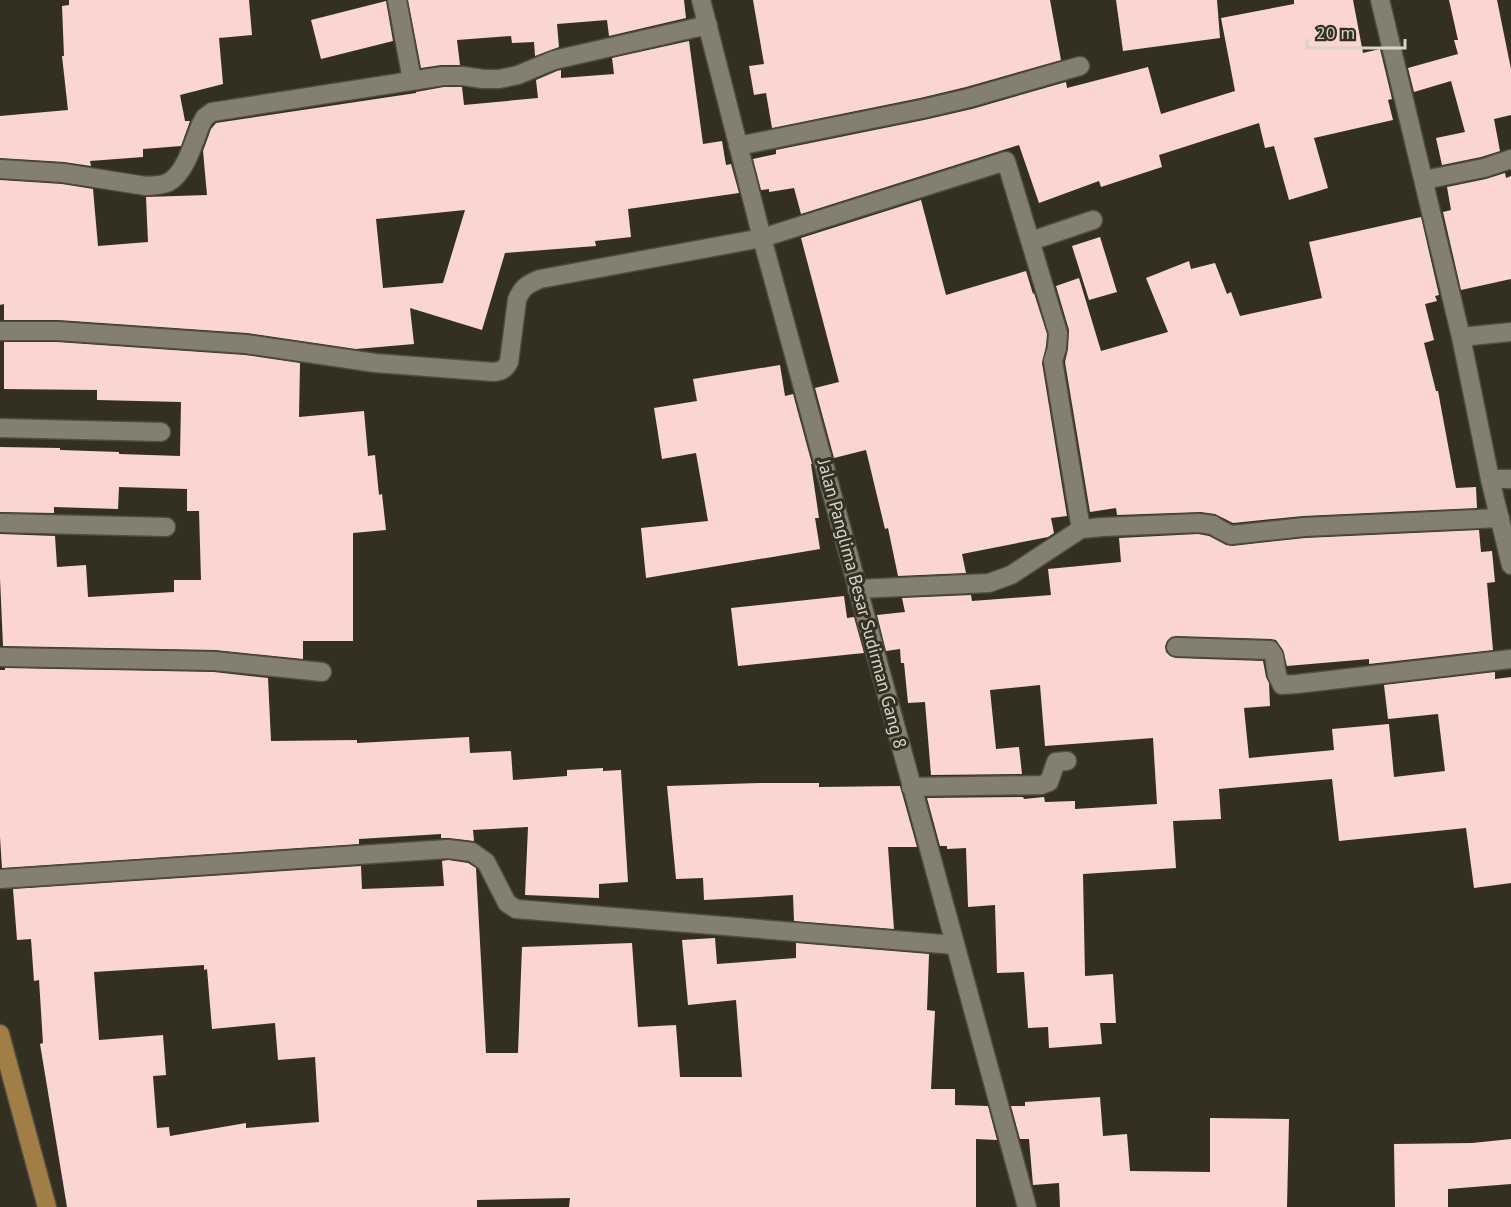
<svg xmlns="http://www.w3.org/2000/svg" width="1511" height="1207" font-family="'PT Sans',sans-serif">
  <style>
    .building { fill: #fbd6d1; fill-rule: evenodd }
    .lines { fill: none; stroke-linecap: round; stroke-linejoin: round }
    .minor-casing { stroke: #4f4d41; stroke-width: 21 }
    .major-casing { stroke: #4f4d41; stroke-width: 21 }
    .minor { stroke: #848070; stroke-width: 18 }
    .major { stroke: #a17e46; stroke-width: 18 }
    .labels { text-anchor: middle; stroke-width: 6; stroke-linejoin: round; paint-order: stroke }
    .street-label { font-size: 18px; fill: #d6d4cb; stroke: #333022 }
  </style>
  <rect width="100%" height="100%" fill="#333022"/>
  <!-- building -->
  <g class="building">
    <polygon points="69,0 249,0 252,35 219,38 223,84 180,95 185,121 190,121 181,146 143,149 143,157 90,161 91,166 64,162 0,158 0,116 68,110 62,56 64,56 62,6 69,5"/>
    <polygon points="408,0 684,0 686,18 609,36 607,20 557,24 559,47 535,56 534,42 512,43 511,36 457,40 460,65 441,65 421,68"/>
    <polygon points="753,0 1050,0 1061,60 966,87 920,98 772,128 766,93 754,95 749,66 764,64"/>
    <polygon points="1116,0 1217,0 1220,38 1123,51"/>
    <polygon points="1294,0 1353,0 1363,53 1380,49 1392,99 1388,100 1393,120 1314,138 1328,188 1289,200 1274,146 1265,148 1259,123 1159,155 1162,167 1101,187 1099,181 1039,203 1019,145 801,214 794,188 769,192 769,189 761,190 753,159 776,154 776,150 924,120 972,109 1066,82 1067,88 1148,67 1161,114 1235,91 1221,18 1294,4"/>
    <polygon points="1449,0 1497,0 1511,69 1511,115 1494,119 1500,151 1481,157 1442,165 1436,138 1465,132 1451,81 1414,92 1408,68 1458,54 1454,40 1458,40"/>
    <polygon points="386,1 393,41 321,59 311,20"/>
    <path d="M689,41L703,144L722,141L726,165L731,164L739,193L628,209L631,237L595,241L596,246L505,253L482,330L410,308L414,344L356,349L247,333L58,320H4V304L0,305V180L62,184L93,189L98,246L148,242L146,197L207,195L203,151L211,129L216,123L416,93V92L444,87H462L464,105L538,98L536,80L557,71L561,70V78L614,74L612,58ZM465,210L443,283L383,288L376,219Z"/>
    <polygon points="1505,173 1506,178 1511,176 1511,279 1461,290 1443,212 1451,210 1447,187 1486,179"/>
    <polygon points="921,200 946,295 1026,271 1033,294 1034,293 1047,334 1046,346 1042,363 1067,516 1051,518 1054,533 1048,537 962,554 966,573 898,576 888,528 885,529 866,450 834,458 815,388 839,382 801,238"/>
    <polygon points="1421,217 1439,295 1435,296 1437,301 1425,304 1434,340 1424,343 1436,391 1438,391 1456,488 1476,487 1477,508 1303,516 1233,523 1215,514 1201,512 1117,515 1116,508 1090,512 1065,362 1068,349 1069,330 1056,286 1079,278 1101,351 1168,332 1146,278 1189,261 1191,269 1215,263 1227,294 1231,292 1240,316 1322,298 1309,242"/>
    <polygon points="1100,237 1117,292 1089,300 1072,246"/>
    <polygon points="4,342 57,342 245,355 300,363 299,417 364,411 368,456 375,455 379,495 382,494 386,530 353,533 353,641 303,641 303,659 215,650 3,646 0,578 0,534 55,536 57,567 86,565 88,597 174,592 174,580 201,580 199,511 187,511 187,489 119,487 118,509 54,507 54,513 0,512 0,447 60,448 60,450 119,452 119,454 180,456 181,402 97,400 97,390 4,389"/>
    <polygon points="780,365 785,396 793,394 812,464 811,464 819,518 815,518 820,549 646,578 641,528 708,521 696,453 662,459 654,408 697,401 693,379"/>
    <polygon points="1479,530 1481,552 1492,551 1495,582 1487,583 1493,650 1369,664 1369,659 1287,666 1283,650 1276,640 1271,639 1176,636 1171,637 1167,641 1165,647 1166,652 1170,656 1176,658 1263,661 1266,677 1269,683 1270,706 1244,708 1249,758 1334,750 1332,729 1389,724 1394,777 1445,771 1438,714 1388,719 1384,685 1495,672 1495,679 1511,677 1511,883 1474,888 1466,828 1339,841 1332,779 1219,789 1221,819 1173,821 1176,868 1083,874 1085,976 1113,974 1116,1023 1100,1023 1102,1044 1049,1048 1048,1027 1028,1028 1024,972 997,973 995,905 968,907 966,848 947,849 947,846 940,846 927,798 1023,797 1024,799 1044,797 1045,802 1075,801 1075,809 1157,804 1153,738 1045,746 1040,685 990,690 996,749 1019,747 1022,774 931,775 925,702 908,703 904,663 901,663 900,649 886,651 877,615 905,612 902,598 971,595 972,601 1051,595 1048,569 1121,562 1119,538 1198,534 1209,536 1226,545 1232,546 1305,538"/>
    <polygon points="844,596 847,618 854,617 864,653 738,666 731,608"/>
    <polygon points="5,668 214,672 268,678 271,741 357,740 357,743 469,737 470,753 511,751 513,780 567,776 567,770 603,768 603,771 621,770 628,882 599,884 599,898 525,895 528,827 473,830 474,841 449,838 441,838 441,834 359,839 359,844 2,868 0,837 0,670 5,670"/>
    <polygon points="759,783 819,783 819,787 900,786 917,847 888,847 894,929 794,921 793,895 704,900 703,878 676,879 667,786"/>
    <path d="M448,860L468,863L476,868L486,1053H518L522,947L632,943L638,1027L676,1025L680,1077H742L736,1000L688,1005L682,940L715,938L717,964L796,958V943L929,954L927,1010L935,1011L931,1089H955V1105L988,1106L997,1140L976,1139V1207H569L570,1198L477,1200V1207H67L40,1044L43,1043L39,980L34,981L31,939L17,940L13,889L361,866L362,889L444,886L442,861ZM204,965V970L207,969L212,1029L275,1023L278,1060L315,1057L319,1122L246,1128V1123L170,1136L169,1127L157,1128L153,1076L166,1075L163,1035L99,1040L94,972Z"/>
    <polygon points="1100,1097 1103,1136 1127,1134 1130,1171 1210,1172 1210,1118 1289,1119 1287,1207 1060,1207 1059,1183 1033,1185 1029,1139 1020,1139 1011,1106 1025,1106 1025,1102"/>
    <polygon points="1511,1139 1511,1184 1448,1189 1448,1207 1395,1207 1394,1144 1472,1143"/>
  </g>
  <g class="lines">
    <defs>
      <g id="minor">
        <polyline points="397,0 412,80"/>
        <polyline points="701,0 762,238 1027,1207"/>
        <polyline points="1380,0 1461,337 1490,479 1511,565"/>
        <polyline points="738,146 922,109 969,98 1080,66"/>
        <path d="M0,169L63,173L146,186C154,185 162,186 169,182C186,172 194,141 201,124L205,117L212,112L443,76H463L483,79H499L518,75L554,60L708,25"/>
        <polyline points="1424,180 1484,168 1511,159"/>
        <polyline points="1031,241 1093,220"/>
        <path d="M0,331H57L246,344L375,363L494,372C502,371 505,369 509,362L517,300C522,287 528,284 540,279L762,238L1006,161L1058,333L1057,348L1053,361L1081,529"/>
        <polyline points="1461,337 1511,332"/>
        <polyline points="0,428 161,432"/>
        <polyline points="1490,479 1511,479"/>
        <polyline points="0,523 166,527"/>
        <polyline points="857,589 989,583 1011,575 1081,529 1103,527 1199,523 1213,525 1219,529 1231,535 1304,527 1500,518"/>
        <polyline points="1176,647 1270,650 1274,656 1277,675 1282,685 1297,684 1511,659"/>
        <polyline points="0,657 215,661 322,672"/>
        <polyline points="911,787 1041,785 1049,782 1056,762 1067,761"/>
        <polyline points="0,879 448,849 472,852 486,862 507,903 516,909 955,945"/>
      </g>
      <polyline id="major" points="0,1034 47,1207"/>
    </defs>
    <!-- minor casing -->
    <use href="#minor" class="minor-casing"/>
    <!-- major casing -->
    <use href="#major" class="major-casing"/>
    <!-- minor -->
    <use href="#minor" class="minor"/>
    <!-- major -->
    <use href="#major" class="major"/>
  </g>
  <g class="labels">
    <!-- street labels -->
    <g class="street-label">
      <text transform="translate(862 604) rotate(75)" y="6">Jalan Panglima Besar Sudirman Gang 8</text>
    </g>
  </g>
  <!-- scale -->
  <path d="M1307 39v9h98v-9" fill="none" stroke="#d6d4cb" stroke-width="3"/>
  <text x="1316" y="39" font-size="18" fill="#d6d4cb" stroke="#333022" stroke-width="4.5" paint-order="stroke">20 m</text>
</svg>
